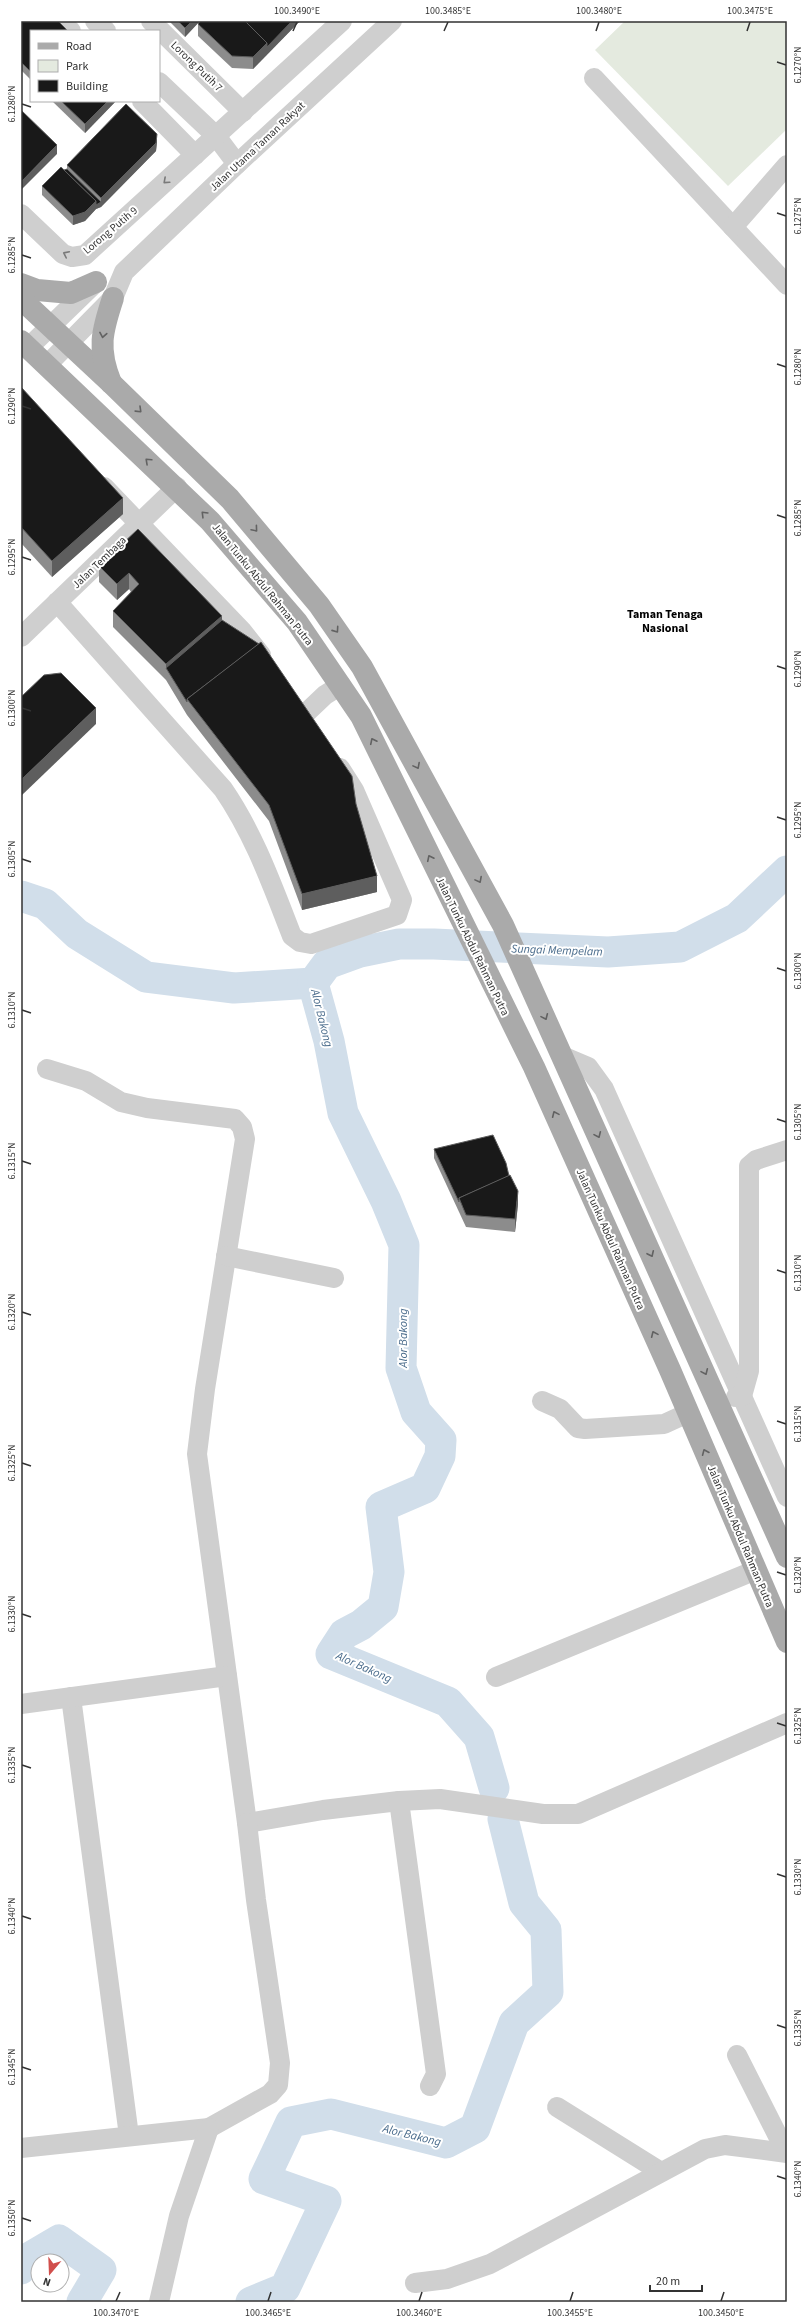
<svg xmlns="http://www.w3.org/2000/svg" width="808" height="2323" font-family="'Source Sans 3',sans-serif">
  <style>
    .green { fill: #e4eadf }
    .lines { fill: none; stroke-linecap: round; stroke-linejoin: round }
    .river { stroke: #d1deea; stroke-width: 31 }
    .minor { stroke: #cfcfcf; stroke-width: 20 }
    .major { stroke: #aaa; stroke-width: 22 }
    .wall { fill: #8c8c8c }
    .shaded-wall { fill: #5e5e5e }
    .building { fill: #191919; stroke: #5e5e5e }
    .oneway { stroke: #797979 }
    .oneway2 { stroke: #626262 }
    .ticks { fill: none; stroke: #323232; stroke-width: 1.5 }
    .labels { text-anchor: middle; stroke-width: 4; stroke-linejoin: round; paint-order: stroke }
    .street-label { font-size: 11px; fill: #323232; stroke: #fff }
    .neighbourhood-label { font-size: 12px; font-weight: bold; fill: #000; stroke: #fff }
    .water-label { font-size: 12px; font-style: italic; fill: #496b8b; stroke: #fff }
    .neatline { fill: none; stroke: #323232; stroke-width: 1.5 }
    .ticks-label { font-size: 10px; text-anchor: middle; fill: #323232 }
  </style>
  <rect width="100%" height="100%" fill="#fff"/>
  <!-- green -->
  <polygon class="green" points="625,21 787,21 787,129 728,186 595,50"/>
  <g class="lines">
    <!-- river -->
    <g class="river">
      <polyline points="21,896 45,904 77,934 146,977 234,988 313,983"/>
      <polyline points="313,983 329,1041 343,1113 386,1201 404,1245 401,1368 416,1412 441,1440 440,1456 425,1488 381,1507 389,1572 383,1607 361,1625 344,1634 331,1654 448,1702 479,1737 494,1788"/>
      <polyline points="313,983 327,964 360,952 399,944 434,944 608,952 680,947 737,918 787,871"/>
      <polyline points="21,2269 25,2260 59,2240 101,2270 82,2302"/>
      <polyline points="251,2302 285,2288 326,2201 264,2179 291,2122 331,2114 446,2143 475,2128 514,2023 548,1992 546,1930 524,1903 503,1819"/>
    </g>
    <!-- minor -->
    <g class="minor">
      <polyline points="61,21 71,31"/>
      <polyline points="95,21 106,31"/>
      <polyline points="151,21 243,112"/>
      <polyline points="594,78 787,285"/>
      <polyline points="159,82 216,136 237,164"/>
      <polyline points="142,101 195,155"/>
      <polyline points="21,214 63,254 72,257 85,255 342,21"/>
      <polyline points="733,227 787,165"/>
      <polyline points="28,348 93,285"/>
      <polyline points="47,365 113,298 124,272 237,164 392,21"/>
      <polyline points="104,487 242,631 261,655"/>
      <path d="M57,602L223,789C254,834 272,885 292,936L300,942L311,944L397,915L402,900L354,790L340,768"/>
      <polyline points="21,637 177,487"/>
      <polyline points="306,713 325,695 341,685"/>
      <polyline points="562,1056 588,1067 604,1089 787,1497"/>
      <polyline points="47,1069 86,1081 121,1102 147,1108 235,1119 242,1127 245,1139 205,1389 197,1454 247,1823 323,1810 399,1801 440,1799 543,1814 578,1814 787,1723"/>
      <polyline points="226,1256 334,1278"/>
      <polyline points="736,1397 742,1396 749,1371 749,1166 756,1160 787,1150"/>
      <polyline points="542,1401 560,1409 578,1428 585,1429 664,1424 688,1413"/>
      <polyline points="496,1677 756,1570"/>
      <polyline points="71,1697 129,2136"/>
      <polyline points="21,1704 227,1676"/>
      <polyline points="399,1801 436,2074 430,2086"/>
      <polyline points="737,2055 786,2152"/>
      <polyline points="557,2107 661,2172"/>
      <polyline points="21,2148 209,2128 270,2094 278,2085 280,2063 256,1900 247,1823"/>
      <polyline points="415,2283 447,2279 490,2264 705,2149 725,2145 787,2153"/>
      <polyline points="159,2302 179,2216 209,2128"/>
    </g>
    <!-- major -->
    <g class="major">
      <polyline points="21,284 37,290 71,293 96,282"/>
      <polyline points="21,299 111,383 230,499 319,605 362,667 503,925 787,1557"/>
      <polyline points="21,341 210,521 297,622 361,716 534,1067 670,1370 787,1642"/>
      <path d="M111,383C97,349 102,331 113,298"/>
    </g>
  </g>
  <!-- wall -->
  <g class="wall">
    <polygon points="21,21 31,31 31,80 21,70"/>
    <polygon points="169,21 200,21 185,37"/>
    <polygon points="201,21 300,21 253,69 232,68 198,36 198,24"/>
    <polygon points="52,101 116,101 85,133"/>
    <polygon points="157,142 156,151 101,207 96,209 85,221 73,225 42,195 42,186 67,169 67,165"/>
    <polygon points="21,387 123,514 52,577 21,543"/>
    <polygon points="138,529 222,620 356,804 377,892 302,910 269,821 187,715 166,680 113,627 113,611 131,592 129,589 117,600 99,582 99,566"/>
    <polygon points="434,1149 518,1204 515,1232 466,1227 434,1158"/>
  </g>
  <!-- shaded-wall -->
  <g class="shaded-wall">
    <polygon points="192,21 200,21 185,37 185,28"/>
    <polygon points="292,21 300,21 253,69 253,57 267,43"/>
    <polygon points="108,101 116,101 85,133 85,124"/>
    <polygon points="157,134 157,142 156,151 101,207 96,209 85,221 73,225 73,216 96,201 101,202 101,198"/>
    <polygon points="57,145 57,154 21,190 21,182"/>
    <polygon points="123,498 123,514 52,577 52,561"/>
    <polygon points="129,573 129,589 117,600 117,584"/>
    <polygon points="222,616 222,632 166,668 166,664"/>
    <polygon points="96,708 96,724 21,796 21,780"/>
    <polygon points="377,876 377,892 302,910 302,894"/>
    <polygon points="518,1191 518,1204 515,1232 515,1219"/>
  </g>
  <!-- building -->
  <g class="building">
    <polygon points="21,21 58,21 68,31 31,31 31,72 21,62"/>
    <polygon points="178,21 192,21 185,28"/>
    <polygon points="201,21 245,21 267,43 253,57 232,56 198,24"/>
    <polygon points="245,21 292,21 267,47 267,43"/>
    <polygon points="61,101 108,101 85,124"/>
    <polygon points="126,104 157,134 156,143 101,198 67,165"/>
    <polygon points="21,110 57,145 21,182"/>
    <polygon points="61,167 96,201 85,212 73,216 42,186"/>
    <polygon points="67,169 101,202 96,205 96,201 64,170"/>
    <polygon points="21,387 123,498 52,561 21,527"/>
    <polygon points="138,529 222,616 166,664 113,611 139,584 129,573 117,584 99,566"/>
    <polygon points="222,620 259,644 187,699 187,702 166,668"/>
    <polygon points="261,642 352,776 356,804 377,876 302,894 269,805 187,699"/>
    <polygon points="61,673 96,708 21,780 21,697 44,675"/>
    <polygon points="493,1135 506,1163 509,1176 459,1198 459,1202 434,1149"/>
    <polygon points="510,1175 518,1191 515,1219 466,1215 459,1198"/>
  </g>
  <!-- one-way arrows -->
  <defs><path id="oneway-chevron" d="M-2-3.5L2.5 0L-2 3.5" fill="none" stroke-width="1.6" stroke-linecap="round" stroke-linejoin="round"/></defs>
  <g class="oneway">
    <use href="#oneway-chevron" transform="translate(166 181) rotate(138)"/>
    <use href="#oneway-chevron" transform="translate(66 254) rotate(-154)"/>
  </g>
  <g class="oneway2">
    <use href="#oneway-chevron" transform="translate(103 335) rotate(100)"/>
    <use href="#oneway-chevron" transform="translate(139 410) rotate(44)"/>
    <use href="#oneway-chevron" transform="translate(148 461) rotate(-137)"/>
    <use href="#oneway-chevron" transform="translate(204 514) rotate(-135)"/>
    <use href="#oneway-chevron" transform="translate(255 529) rotate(50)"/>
    <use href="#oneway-chevron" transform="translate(336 630) rotate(55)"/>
    <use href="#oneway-chevron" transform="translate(373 741) rotate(-116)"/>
    <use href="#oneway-chevron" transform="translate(417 766) rotate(62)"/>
    <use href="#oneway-chevron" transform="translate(430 858) rotate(-116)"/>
    <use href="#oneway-chevron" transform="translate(479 880) rotate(62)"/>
    <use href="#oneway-chevron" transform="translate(545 1017) rotate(66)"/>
    <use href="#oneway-chevron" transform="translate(555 1114) rotate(-114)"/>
    <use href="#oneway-chevron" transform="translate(598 1135) rotate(66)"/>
    <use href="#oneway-chevron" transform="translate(651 1254) rotate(65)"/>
    <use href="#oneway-chevron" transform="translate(654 1334) rotate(-114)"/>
    <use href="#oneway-chevron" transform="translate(705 1372) rotate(66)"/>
    <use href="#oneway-chevron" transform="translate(705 1452) rotate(-113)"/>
  </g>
  <!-- ticks -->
  <path class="ticks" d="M293,31L297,22M444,31L448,22M596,31L599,22M747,31L750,22M777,62L786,65M22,104L31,107M777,213L786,216M22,255L31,258M777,364L786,367M22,406L31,409M777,515L786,518M22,557L31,560M777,666L786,669M22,708L31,711M777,817L786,820M22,859L31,862M777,968L786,971M22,1010L31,1013M777,1119L786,1122M22,1161L31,1164M777,1270L786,1273M22,1312L31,1315M777,1421L786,1424M22,1463L31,1466M777,1572L786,1575M22,1614L31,1617M777,1723L786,1726M22,1765L31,1768M777,1874L786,1877M22,1916L31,1919M777,2025L786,2028M22,2067L31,2070M777,2176L786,2179M22,2218L31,2221M116,2301L120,2292M268,2301L271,2292M419,2301L422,2292M570,2301L573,2292M721,2301L724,2292"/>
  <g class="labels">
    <!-- street labels -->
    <g class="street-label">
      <text transform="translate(197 66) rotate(44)" y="4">Lorong Putih 7</text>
      <text transform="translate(257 146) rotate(-43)" y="4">Jalan Utama Taman Rakyat</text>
      <text transform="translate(110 230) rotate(-40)" y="4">Lorong Putih 9</text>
      <text transform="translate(99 562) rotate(-44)" y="4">Jalan Tembaga</text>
      <text transform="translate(263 584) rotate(51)" y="4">Jalan Tunku Abdul Rahman Putra</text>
      <text transform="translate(473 946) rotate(64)" y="4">Jalan Tunku Abdul Rahman Putra</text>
      <text transform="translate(611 1239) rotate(66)" y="4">Jalan Tunku Abdul Rahman Putra</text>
      <text transform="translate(741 1536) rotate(67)" y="4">Jalan Tunku Abdul Rahman Putra</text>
    </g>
    <!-- neighbourhood labels -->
    <g class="neighbourhood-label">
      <text x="665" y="618">Taman Tenaga<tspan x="665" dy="14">Nasional</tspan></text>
    </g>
    <!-- water labels -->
    <g class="water-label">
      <text transform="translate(557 950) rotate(2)" y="4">Sungai Mempelam</text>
      <text transform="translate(322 1018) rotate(76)" y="4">Alor Bakong</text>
      <text transform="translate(403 1338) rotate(-90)" y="4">Alor Bakong</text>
      <text transform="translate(364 1667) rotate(24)" y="4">Alor Bakong</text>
      <text transform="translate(412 2135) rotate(14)" y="4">Alor Bakong</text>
    </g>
  </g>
  <!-- border -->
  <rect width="808" height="2323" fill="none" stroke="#ffffff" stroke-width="44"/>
  <!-- legend -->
  <rect x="30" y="30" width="130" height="72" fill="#ffffff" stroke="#adadad"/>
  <rect x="38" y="43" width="20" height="6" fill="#aaaaaa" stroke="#adadad"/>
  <text x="66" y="50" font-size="12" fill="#323232">Road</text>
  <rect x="38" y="60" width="20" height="12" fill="#e4eadf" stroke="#adadad"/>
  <text x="66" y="70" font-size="12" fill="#323232">Park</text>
  <rect x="38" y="80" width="20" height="12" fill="#191919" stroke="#adadad"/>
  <text x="66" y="90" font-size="12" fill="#323232">Building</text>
  <!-- north arrow -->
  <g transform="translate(50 2273) rotate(199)"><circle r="19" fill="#ffffff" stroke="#adadad"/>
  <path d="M0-3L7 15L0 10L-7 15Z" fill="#d14f4c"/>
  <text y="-6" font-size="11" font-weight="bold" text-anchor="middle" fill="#323232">N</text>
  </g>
  <!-- scale -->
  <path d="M650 2285v6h52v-6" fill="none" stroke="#323232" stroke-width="2"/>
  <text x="656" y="2285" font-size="12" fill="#323232" stroke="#ffffff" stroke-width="3" paint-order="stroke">20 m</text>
  <rect x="22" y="22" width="764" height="2279" class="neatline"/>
  <g class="ticks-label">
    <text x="297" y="14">100.3490°E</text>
    <text x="448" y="14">100.3485°E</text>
    <text x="599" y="14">100.3480°E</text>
    <text x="750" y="14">100.3475°E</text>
    <text transform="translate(797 65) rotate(-90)" y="4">6.1270°N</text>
    <text transform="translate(11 104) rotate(-90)" y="4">6.1280°N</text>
    <text transform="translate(797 216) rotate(-90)" y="4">6.1275°N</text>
    <text transform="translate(11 255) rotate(-90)" y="4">6.1285°N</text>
    <text transform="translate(797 367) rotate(-90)" y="4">6.1280°N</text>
    <text transform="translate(11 406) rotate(-90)" y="4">6.1290°N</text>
    <text transform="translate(797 518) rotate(-90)" y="4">6.1285°N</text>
    <text transform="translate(11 557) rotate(-90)" y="4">6.1295°N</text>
    <text transform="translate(797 669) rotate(-90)" y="4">6.1290°N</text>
    <text transform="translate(11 708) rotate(-90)" y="4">6.1300°N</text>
    <text transform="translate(797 820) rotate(-90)" y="4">6.1295°N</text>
    <text transform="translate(11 859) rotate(-90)" y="4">6.1305°N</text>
    <text transform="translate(797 971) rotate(-90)" y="4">6.1300°N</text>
    <text transform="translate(11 1010) rotate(-90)" y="4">6.1310°N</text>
    <text transform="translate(797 1122) rotate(-90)" y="4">6.1305°N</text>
    <text transform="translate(11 1161) rotate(-90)" y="4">6.1315°N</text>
    <text transform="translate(797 1273) rotate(-90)" y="4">6.1310°N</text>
    <text transform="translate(11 1312) rotate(-90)" y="4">6.1320°N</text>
    <text transform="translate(797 1424) rotate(-90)" y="4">6.1315°N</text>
    <text transform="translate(11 1463) rotate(-90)" y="4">6.1325°N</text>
    <text transform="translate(797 1575) rotate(-90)" y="4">6.1320°N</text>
    <text transform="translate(11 1614) rotate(-90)" y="4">6.1330°N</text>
    <text transform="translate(797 1726) rotate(-90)" y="4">6.1325°N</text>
    <text transform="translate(11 1765) rotate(-90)" y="4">6.1335°N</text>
    <text transform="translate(797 1877) rotate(-90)" y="4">6.1330°N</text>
    <text transform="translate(11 1916) rotate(-90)" y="4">6.1340°N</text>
    <text transform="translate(797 2028) rotate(-90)" y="4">6.1335°N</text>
    <text transform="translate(11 2067) rotate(-90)" y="4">6.1345°N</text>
    <text transform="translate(797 2179) rotate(-90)" y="4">6.1340°N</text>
    <text transform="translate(11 2218) rotate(-90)" y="4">6.1350°N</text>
    <text x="116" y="2316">100.3470°E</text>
    <text x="268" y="2316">100.3465°E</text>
    <text x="419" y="2316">100.3460°E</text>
    <text x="570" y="2316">100.3455°E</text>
    <text x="721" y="2316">100.3450°E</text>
  </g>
</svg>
